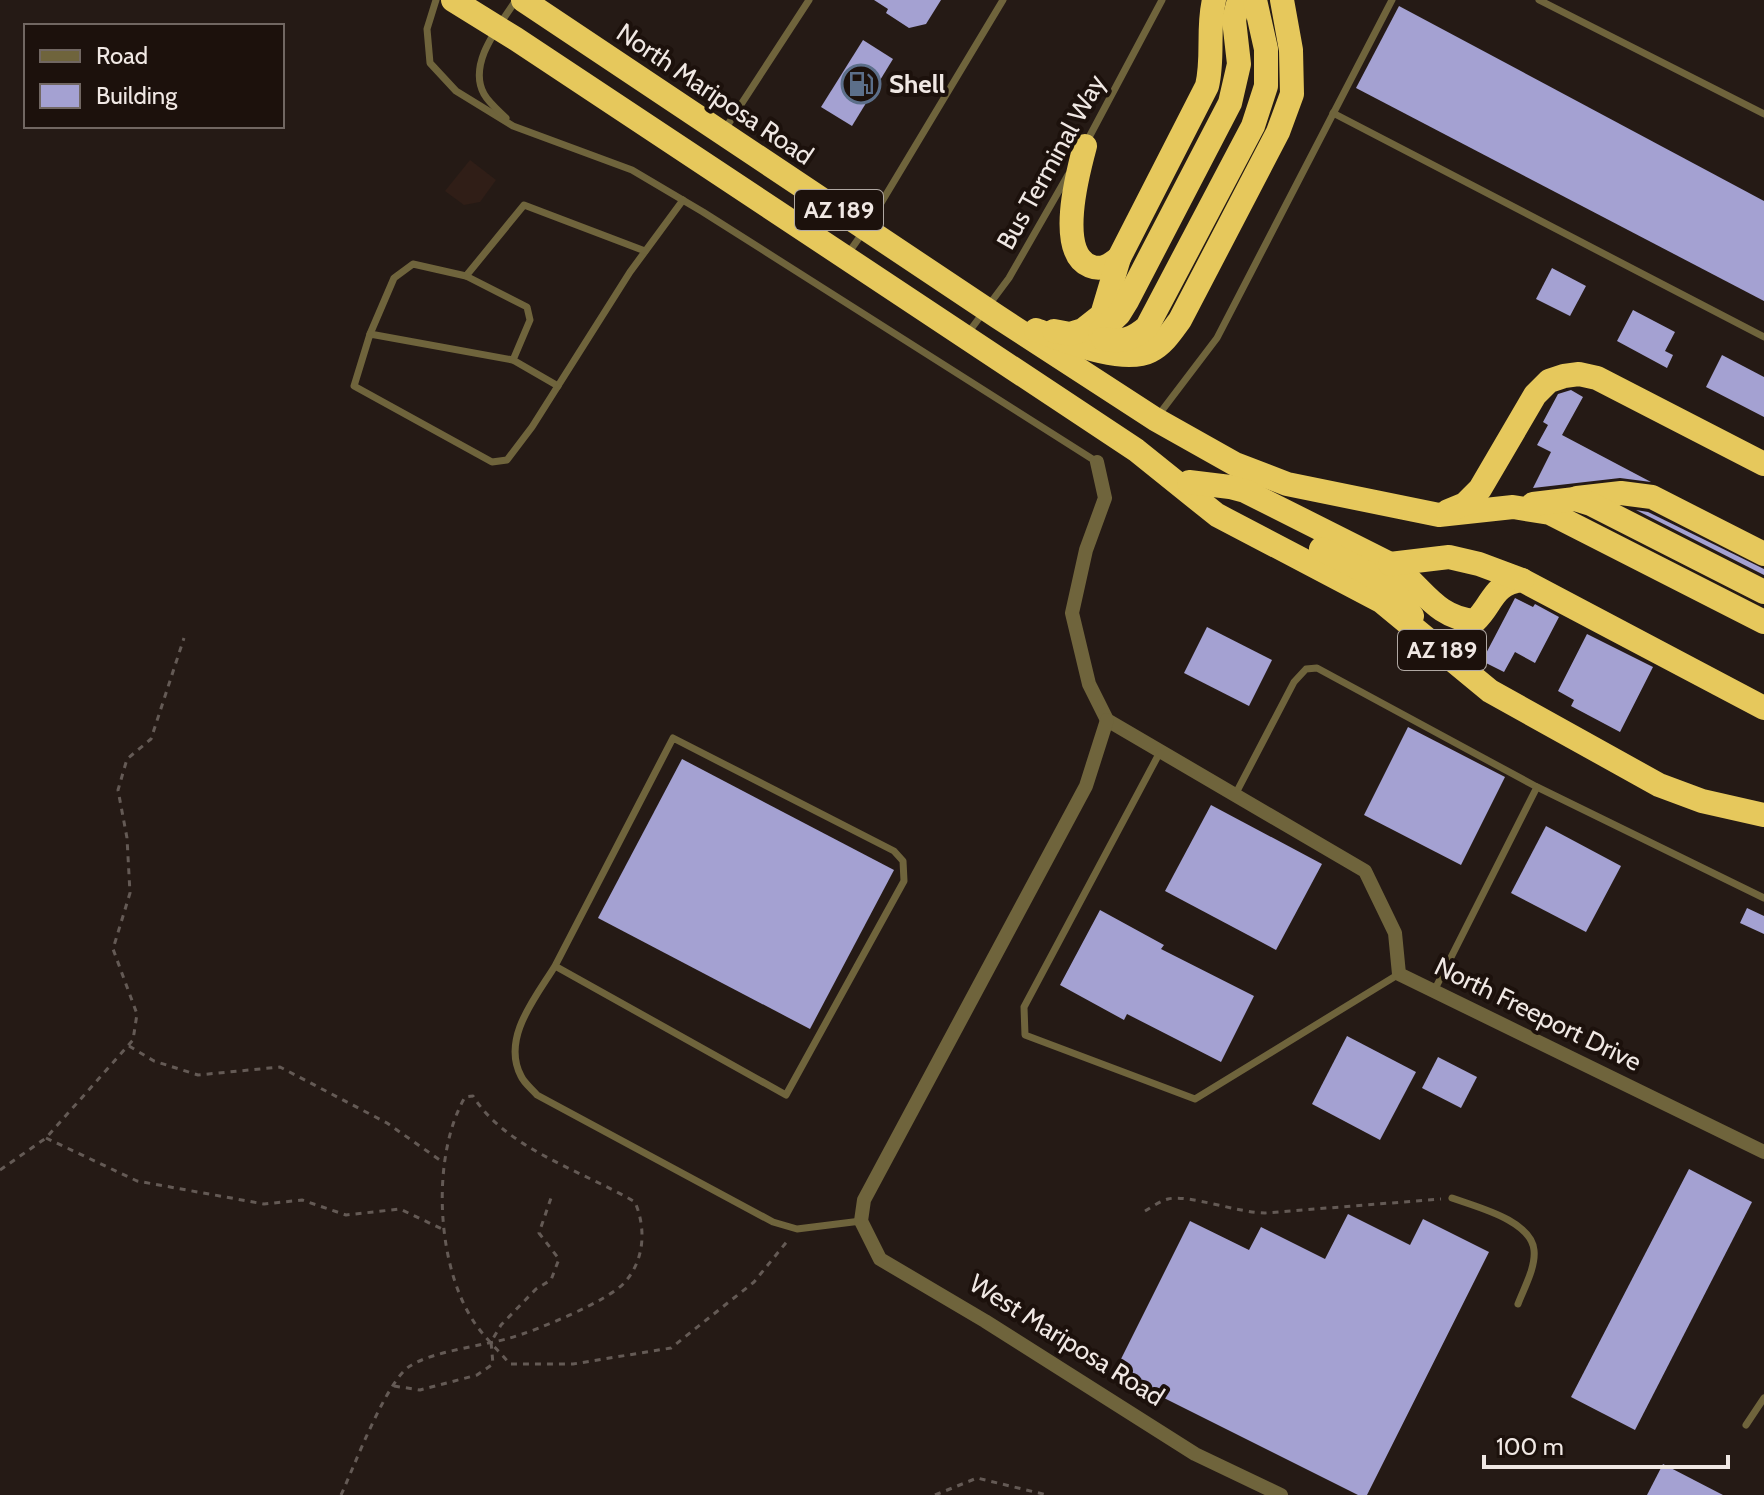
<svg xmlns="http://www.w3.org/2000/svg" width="1764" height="1495" font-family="Cabin,sans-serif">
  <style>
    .built { fill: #301e17 }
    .building { fill: #a4a1d2 }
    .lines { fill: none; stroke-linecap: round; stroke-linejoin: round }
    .path { stroke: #645a55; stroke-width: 3; stroke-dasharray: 6 6; stroke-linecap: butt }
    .lane { stroke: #6f643c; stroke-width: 7 }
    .street { stroke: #6f643c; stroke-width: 14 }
    .highway { stroke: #e6c85c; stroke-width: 24 }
    .labels { text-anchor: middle; stroke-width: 8; stroke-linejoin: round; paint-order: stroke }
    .shield { fill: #1c110c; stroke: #b0a8a3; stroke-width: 2 }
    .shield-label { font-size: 24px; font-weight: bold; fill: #f0e8e4 }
    .poi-label { font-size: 26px; font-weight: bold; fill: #f0e8e4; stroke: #1c110c; text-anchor: start }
    .street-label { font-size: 26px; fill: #f0e8e4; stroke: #1c110c }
  </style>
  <rect width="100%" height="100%" fill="#251a15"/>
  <!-- built -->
  <polygon class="built" points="470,160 496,180 480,202 464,205 445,191"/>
  <!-- building -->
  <g class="building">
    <polygon points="874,0 941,0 926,24 909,28 886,13 888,9"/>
    <polygon points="1399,6 1764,201 1764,301 1356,88"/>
    <polygon points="863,40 893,59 852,126 821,107"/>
    <polygon points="1552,268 1586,286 1570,316 1536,299"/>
    <polygon points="1633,310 1675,332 1665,351 1673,355 1667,368 1617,341"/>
    <polygon points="1722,355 1764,377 1764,417 1706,387"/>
    <polygon points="1571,390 1583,397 1562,435 1651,482 1620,478 1533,488 1551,452 1537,445 1548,425 1543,422 1558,394"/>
    <polygon points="1636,510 1648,512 1764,569 1764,575"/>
    <polygon points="1515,598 1533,607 1535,604 1559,617 1535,663 1515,652 1504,672 1482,661"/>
    <polygon points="1207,627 1272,660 1249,706 1184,673"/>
    <polygon points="1587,634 1653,667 1620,732 1571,706 1574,700 1558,691"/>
    <polygon points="1408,727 1505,777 1461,865 1364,815"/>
    <polygon points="682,759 894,870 810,1029 598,918"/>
    <polygon points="1211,805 1322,864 1276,950 1165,891"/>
    <polygon points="1546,826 1621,866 1586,932 1511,893"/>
    <polygon points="1747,908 1764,916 1764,934 1740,923"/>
    <polygon points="1100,910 1164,945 1161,949 1254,996 1221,1062 1127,1014 1124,1020 1060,985"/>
    <polygon points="1347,1036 1416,1072 1380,1140 1312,1104"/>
    <polygon points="1438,1057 1477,1077 1461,1108 1422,1088"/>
    <polygon points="1689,1169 1752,1202 1635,1430 1571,1397"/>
    <polygon points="1348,1214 1410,1245 1423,1219 1489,1252 1367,1495 1358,1495 1114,1373 1190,1221 1249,1250 1261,1227 1325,1259"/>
    <polygon points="1663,1464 1723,1495 1647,1495"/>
  </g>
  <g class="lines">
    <!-- path -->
    <g class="path">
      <polyline points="129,1046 154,1061 198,1075 280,1067 387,1123 444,1163"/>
      <polyline points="46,1138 137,1181 264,1204 302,1200 346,1215 400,1209 442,1229"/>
      <polyline points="0,1170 46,1138 133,1040 137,1014 113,949 130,893 127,838 118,790 127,759 151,739 184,638"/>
      <path d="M1145,1211C1152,1207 1160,1201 1168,1199C1188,1194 1239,1213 1265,1213L1441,1199"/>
      <polyline points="394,1386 420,1390 477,1375 493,1364 491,1342 501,1325 536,1289 551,1280 559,1259 539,1233 551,1198"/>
      <path d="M341,1495C354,1467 386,1381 410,1366C433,1351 482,1346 510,1338C535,1331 609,1301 625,1282C645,1259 646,1228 635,1202C583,1171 506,1149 473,1096L465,1097C431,1156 436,1265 474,1322C484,1337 498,1350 510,1364H573L671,1348L754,1282L789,1239"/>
      <polyline points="935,1495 977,1478 1047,1495"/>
    </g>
    <!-- lane -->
    <g class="lane">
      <polyline points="436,0 427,29 430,63 456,91 513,126 632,170 703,212 1097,462"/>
      <polyline points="1539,0 1764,114"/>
      <polyline points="1333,113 1764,337"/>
      <path d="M506,118C499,111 489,103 484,94C467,63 500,25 516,0"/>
      <polyline points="725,129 809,0"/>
      <polyline points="1086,143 1162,0"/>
      <polyline points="847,255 866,228 1003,0"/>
      <polyline points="968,333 1009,278 1068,175"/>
      <polyline points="370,334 394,278 413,264 466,276"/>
      <polyline points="513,360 370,334 354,386 492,462 507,460 532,427 630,272 683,200"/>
      <polyline points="558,386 513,360 530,320 527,307 466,276 524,205 645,251"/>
      <polyline points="1157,417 1217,338 1392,0"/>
      <polyline points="1160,752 1024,1007 1025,1035 1195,1099 1399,974"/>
      <polyline points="1235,795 1294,682 1306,669 1317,668 1537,787 1764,898"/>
      <path d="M555,966L673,738L894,851L903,861L904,881L786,1095L555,966C536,997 501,1038 521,1076C524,1083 532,1089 537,1095L773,1222L797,1229L861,1221"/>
      <polyline points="1434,991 1537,787"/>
      <path d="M1452,1198C1476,1207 1531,1220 1534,1250C1536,1267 1524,1288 1518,1304"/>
      <polyline points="1746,1425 1764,1398"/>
    </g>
    <!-- street -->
    <g class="street">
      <polyline points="1097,462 1105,498 1086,550 1072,613 1089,684 1107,720 1365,871 1395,933 1399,974 1764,1152"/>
      <polyline points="1107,720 1086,786 864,1200 861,1221 880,1259 985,1321 1195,1454 1281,1495"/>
    </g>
    <!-- highway -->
    <g class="highway">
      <polyline points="453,0 516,39 1136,450 1217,515 1381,601 1490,691 1659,785 1702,801 1764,815"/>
      <polyline points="523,0 998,317 1155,419 1235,464 1287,484 1439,515 1513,507 1550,513 1764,622"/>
      <path d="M1085,146C1078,172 1056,252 1090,266C1102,271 1110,265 1119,258"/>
      <path d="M1036,330C1064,340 1123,365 1150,351C1163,345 1172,331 1180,320L1278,132L1292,94L1291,50L1282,0"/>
      <path d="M1054,331L1070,334L1083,330L1102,315L1119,258L1207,86C1214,57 1207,29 1214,0"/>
      <polyline points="1100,332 1119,314 1127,301 1230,103 1239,64 1234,20 1239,0"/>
      <path d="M1103,339C1122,342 1132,340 1147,327L1253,126L1266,86V49L1255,0"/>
      <path d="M1189,482L1230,487L1245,491L1390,564C1422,584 1432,617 1475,621C1494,603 1491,585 1522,580L1764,708"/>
      <polyline points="1577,498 1621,493 1652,497 1764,554"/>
      <polyline points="1533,504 1575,499 1591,504 1764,592"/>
      <polyline points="1448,511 1465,504 1480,489 1535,395 1549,381 1564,376 1579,374 1597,378 1764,464"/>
      <path d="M1321,549C1356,567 1392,580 1412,616"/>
      <polyline points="1390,564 1449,557 1479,564 1522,580"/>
    </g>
  </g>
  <!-- icons -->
  <defs>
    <symbol id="fuel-ring" viewBox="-11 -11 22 22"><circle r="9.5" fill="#1c110c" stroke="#5c6f8a" stroke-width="1.5"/><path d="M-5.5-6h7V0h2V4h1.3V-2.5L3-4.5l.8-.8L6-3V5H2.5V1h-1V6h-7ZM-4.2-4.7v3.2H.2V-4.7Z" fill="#5c6f8a"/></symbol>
  </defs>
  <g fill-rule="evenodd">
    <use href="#fuel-ring" x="839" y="62" width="44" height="44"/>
  </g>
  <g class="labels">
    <!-- shield labels -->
    <g class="shield">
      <rect x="795" y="190" width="88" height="40" rx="6"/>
      <rect x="1398" y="630" width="88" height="40" rx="6"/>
    </g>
    <g class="shield-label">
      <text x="839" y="218">AZ 189</text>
      <text x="1442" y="658">AZ 189</text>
    </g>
    <!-- poi labels -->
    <g class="poi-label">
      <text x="889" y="93">Shell</text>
    </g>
    <!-- street labels -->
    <g class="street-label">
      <text transform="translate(715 94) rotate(34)" y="9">North Mariposa Road</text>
      <text transform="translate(1051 162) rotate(-61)" y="9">Bus Terminal Way</text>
      <text transform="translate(1538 1014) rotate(26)" y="9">North Freeport Drive</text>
      <text transform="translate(1067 1340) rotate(32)" y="9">West Mariposa Road</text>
    </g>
  </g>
  <!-- legend -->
  <rect x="24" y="24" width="260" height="104" fill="#1c110c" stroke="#716762" stroke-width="2"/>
  <rect x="40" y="50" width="40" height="12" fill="#6f643c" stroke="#716762" stroke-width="2"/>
  <text x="96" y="64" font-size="24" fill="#f0e8e4">Road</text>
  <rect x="40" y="84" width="40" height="24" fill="#a4a1d2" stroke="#716762" stroke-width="2"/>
  <text x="96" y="104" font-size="24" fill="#f0e8e4">Building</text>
  <!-- scale -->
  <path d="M1484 1455v12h244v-12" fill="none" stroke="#f0e8e4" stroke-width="4"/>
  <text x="1496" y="1455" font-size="24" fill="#f0e8e4" stroke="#1c110c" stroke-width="6" paint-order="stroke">100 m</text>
</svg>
